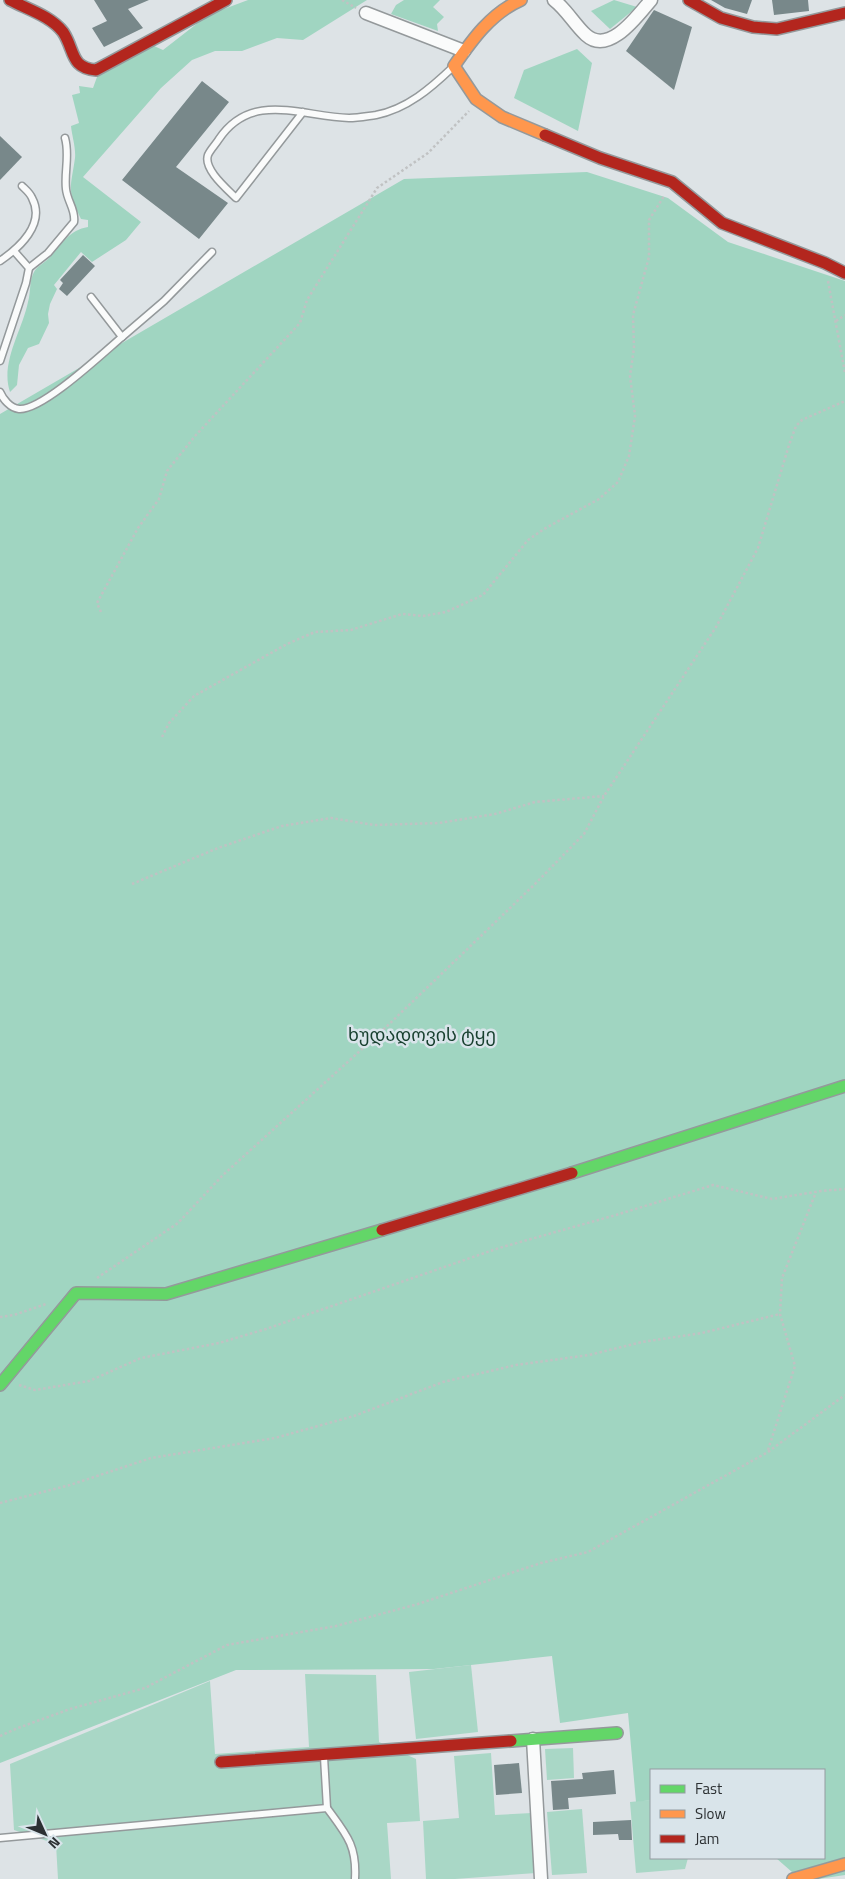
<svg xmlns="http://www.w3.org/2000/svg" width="845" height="1879" font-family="'Titillium Web','Noto Sans Georgian',sans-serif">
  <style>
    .green { fill: #a9d7c6 }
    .forest { fill: #a0d5c1 }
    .building { fill: #78888a }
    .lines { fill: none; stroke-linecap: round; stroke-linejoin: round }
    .lane-casing { stroke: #94999b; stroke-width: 9 }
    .street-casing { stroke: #94999b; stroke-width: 15 }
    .fast-casing { stroke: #94999b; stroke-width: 14 }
    .slow-casing { stroke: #94999b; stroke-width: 14 }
    .jam-casing { stroke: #94999b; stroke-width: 14 }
    .path { stroke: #c0c2c3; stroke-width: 2.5; stroke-dasharray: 2.5 2.5; stroke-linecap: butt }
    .lane { stroke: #fafbfb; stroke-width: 6 }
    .street { stroke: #fafbfb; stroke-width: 12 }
    .fast { stroke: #63d668; stroke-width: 11 }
    .slow { stroke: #ff974d; stroke-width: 11 }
    .jam { stroke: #b3261e; stroke-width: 11 }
    .labels { text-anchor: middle; stroke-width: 5; stroke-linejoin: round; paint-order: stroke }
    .park-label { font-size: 18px; fill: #173f2e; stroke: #d9e4ea }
  </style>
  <rect width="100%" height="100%" fill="#dde3e6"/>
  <!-- green -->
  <g class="green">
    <polygon points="471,1665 478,1732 416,1739 409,1672"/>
    <polygon points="305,1674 376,1675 379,1742 416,1759 420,1821 387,1823 391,1879 58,1879 56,1844 14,1830 10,1764 210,1681 215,1754 309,1747"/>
    <polygon points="573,1748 574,1778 547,1780 545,1749"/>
    <polygon points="491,1753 495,1815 532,1813 536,1873 455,1879 426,1879 423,1821 459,1818 454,1756"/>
    <polygon points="651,1800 651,1858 688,1858 685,1869 636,1873 630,1802"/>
    <polygon points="582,1809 587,1873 552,1875 547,1812"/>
  </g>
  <!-- forest -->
  <g class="forest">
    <path d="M248,0H367L303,40L277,38L242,51H215L192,60L161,88L83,177L141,222L126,240L92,262L81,252L54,285L57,289L50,304L48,314L49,323L39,344L28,348L19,365L17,385L10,392C0,363 22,331 28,302C31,292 29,281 34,272C37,266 43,264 48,259C61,246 68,230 88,227V220L81,219C66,190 71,187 75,158C76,148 72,136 71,126L79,123L72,95L80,93L79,86L93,88L97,77L154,46L163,50L208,15Z"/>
    <polygon points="404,0 440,0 433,7 444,17 437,24 438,31 391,14 396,5"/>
    <polygon points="614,0 637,7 610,29 591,11"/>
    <polygon points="577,49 592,63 578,131 514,98 524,70"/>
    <polygon points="587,172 668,198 728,242 845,281 845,1875 818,1879 800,1879 776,1858 824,1858 824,1770 651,1770 651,1800 636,1802 628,1713 560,1723 552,1656 434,1669 236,1670 0,1763 0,414 404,179"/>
  </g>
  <!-- building -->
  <g class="building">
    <polygon points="94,0 149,0 128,9 143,28 104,47 92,28 107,21"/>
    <polygon points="711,0 752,0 747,14 725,8"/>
    <polygon points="772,0 808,0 809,11 774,15"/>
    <polygon points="654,10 692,27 674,90 626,51"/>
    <polygon points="202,81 229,102 176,167 228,203 199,239 122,180"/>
    <polygon points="0,136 22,157 0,180"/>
    <polygon points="83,255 95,266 67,296 59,289 63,283 60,280"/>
    <polygon points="519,1763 522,1793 496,1795 494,1765"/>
    <polygon points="614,1770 616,1794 568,1798 569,1809 553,1810 551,1781 583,1779 582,1773"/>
    <polygon points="631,1820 632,1840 619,1840 618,1834 593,1835 593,1822"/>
  </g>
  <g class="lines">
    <defs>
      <g id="lane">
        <path d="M303,112L236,198C227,189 203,169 208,155C210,150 216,144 219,139C252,90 303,117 349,118C358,118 368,116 376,115C407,109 431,88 453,67"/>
        <path d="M0,261C19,248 46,224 32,198C30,193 25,189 22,186"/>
        <path d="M29,268L48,253L74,222C76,210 67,201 66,189C64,172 70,155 65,138"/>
        <polyline points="122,337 164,301 212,252"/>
        <polyline points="0,361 26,283 29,268 14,251"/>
        <path d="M0,392C3,399 10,408 19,409C42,411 103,353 122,337L91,297"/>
        <polyline points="324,1757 327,1808"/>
        <path d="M0,1838L327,1808C346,1834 357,1845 355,1879"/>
      </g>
      <g id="street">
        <path d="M554,0C567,10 574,24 586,35C609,56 638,15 651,0"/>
        <polyline points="366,13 464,51"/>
        <polyline points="533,1739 541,1879"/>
      </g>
      <g id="fast">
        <polyline points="572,1173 845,1086"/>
        <polyline points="0,1385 76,1293 166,1294 382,1230"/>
        <polyline points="511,1741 617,1733"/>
      </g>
      <g id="slow">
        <path d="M521,0C491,13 472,40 454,66L476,99L502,117L545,135"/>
        <polyline points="793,1879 845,1864"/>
      </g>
      <g id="jam">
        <path d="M10,0C27,9 51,16 63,32C75,50 70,68 96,70L226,0"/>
        <polyline points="689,0 721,18 753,27 777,29 845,13"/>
        <polyline points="545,135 600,158 672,182 722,223 825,263 845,273"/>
        <polyline points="382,1230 572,1173"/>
        <polyline points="221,1762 511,1741"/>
      </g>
    </defs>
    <!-- lane casing -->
    <use href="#lane" class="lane-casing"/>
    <!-- street casing -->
    <use href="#street" class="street-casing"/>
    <!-- fast casing -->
    <use href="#fast" class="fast-casing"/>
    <!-- slow casing -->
    <use href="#slow" class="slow-casing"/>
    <!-- jam casing -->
    <use href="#jam" class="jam-casing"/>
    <!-- path -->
    <g class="path">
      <polyline points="342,0 356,8"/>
      <polyline points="828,281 845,373"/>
      <polyline points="836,321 845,315"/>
      <polyline points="101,612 97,603 138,528 159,499 167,471 195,436 300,323 307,300 377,188 428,153 469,111"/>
      <polyline points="162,737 169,723 194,696 287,644 315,632 351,630 402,614 423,616 446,612 483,595 528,540 544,529 599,499 618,482 629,456 635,416 630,376 634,348 633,315 649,257 649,220 664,196"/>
      <polyline points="132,884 218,848 282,826 331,818 374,825 439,823 495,814 535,802 604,796"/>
      <polyline points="97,1278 178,1223 223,1175 383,1030 534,885 584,834 604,796 716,627 758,548 789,445 796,426 802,420 845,401"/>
      <polyline points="0,1317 14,1315 46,1304"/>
      <polyline points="19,1385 35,1390 89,1381 141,1358 219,1343 266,1329 499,1248 616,1215 713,1185 772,1199 821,1191 845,1189"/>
      <polyline points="768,1450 795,1366 780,1314 782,1278 816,1192"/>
      <polyline points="0,1503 70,1485 151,1458 275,1438 354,1416 443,1382 516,1365 589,1355 642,1342 702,1333 780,1314"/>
      <polyline points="0,1736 18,1728 70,1709 145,1688 227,1645 336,1626 418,1604 541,1563 588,1552 768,1452 845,1395"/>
    </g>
    <!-- lane -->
    <use href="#lane" class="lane"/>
    <!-- street -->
    <use href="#street" class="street"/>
    <!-- fast -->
    <use href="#fast" class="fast"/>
    <!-- slow -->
    <use href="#slow" class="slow"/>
    <!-- jam -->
    <use href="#jam" class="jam"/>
  </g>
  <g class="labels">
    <!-- park labels -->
    <g class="park-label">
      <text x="422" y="1041">ხუდადოვის ტყე</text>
    </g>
  </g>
  <!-- legend -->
  <rect x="650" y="1769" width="175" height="90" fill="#d9e4ea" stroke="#949ca1"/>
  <rect x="660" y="1785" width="25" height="8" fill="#63d668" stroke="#949ca1"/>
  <text x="695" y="1794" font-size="15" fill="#2c3033">Fast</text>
  <rect x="660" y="1810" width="25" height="8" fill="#ff974d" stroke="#949ca1"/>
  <text x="695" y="1819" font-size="15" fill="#2c3033">Slow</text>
  <rect x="660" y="1835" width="25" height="8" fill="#b3261e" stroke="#949ca1"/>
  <text x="695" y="1844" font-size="15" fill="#2c3033">Jam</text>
  <!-- north arrow -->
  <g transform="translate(45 1834) rotate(134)" stroke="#d9e4ea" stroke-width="4" paint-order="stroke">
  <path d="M0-4L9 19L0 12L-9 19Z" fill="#2c3033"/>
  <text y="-8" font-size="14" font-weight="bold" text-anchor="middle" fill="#2c3033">N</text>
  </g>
</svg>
